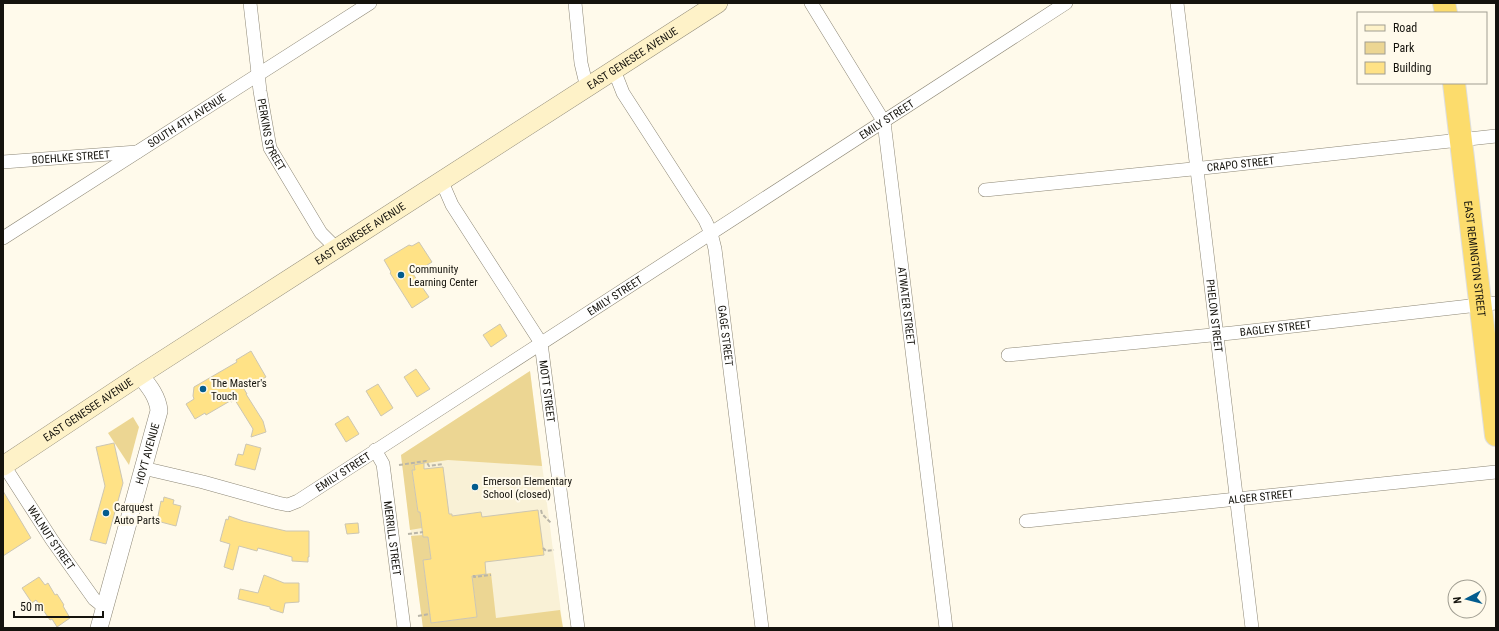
<svg xmlns="http://www.w3.org/2000/svg" width="1499" height="631" font-family="'Roboto Condensed',sans-serif">
  <style>
    .built { fill: #f9f1d6 }
    .green { fill: #ecd693 }
    .building { fill: #ffe286; stroke: #ccc6b3 }
    .lines { fill: none; stroke-linecap: round; stroke-linejoin: round }
    .minor-casing { stroke: #8d8776; stroke-width: 14 }
    .tertiary-casing { stroke: #8d8776; stroke-width: 18 }
    .secondary-casing { stroke: #8d8776; stroke-width: 20 }
    .trunk-casing { stroke: #dededd; stroke-width: 24 }
    .path { stroke: #b9b5a8; stroke-width: 2; stroke-dasharray: 4 2; stroke-linecap: butt }
    .minor { stroke: #fff; stroke-width: 13 }
    .tertiary { stroke: #fff; stroke-width: 17 }
    .secondary { stroke: #fef2c8; stroke-width: 19 }
    .trunk { stroke: #fcdc6c; stroke-width: 22 }
    .poi-dot { fill: #035c8e; stroke: #fffaeb; stroke-width: 1.5 }
    .labels { text-anchor: middle; stroke-width: 4; stroke-linejoin: round; paint-order: stroke }
    .street-label { font-size: 11px; fill: #15130d; stroke: #fffaeb }
    .poi-label { font-size: 11px; fill: #15130d; stroke: #fffaeb; text-anchor: start }
  </style>
  <rect width="100%" height="100%" fill="#fffaeb"/>
  <!-- built -->
  <polygon class="built" points="530,371 563,628 423,628 401,455"/>
  <!-- green -->
  <g class="green">
    <polygon points="530,371 542,466 448,460 414,465 415,470 412,471 418,512 420,512 422,528 410,530 401,455"/>
    <polygon points="133,417 139,427 129,465 108,433"/>
    <polygon points="423,535 423,537 428,537 431,559 423,560 431,623 477,617 472,576 491,573 496,618 560,610 563,628 423,628 411,536"/>
  </g>
  <!-- building -->
  <g class="building">
    <polygon points="419,242 432,262 413,274 429,297 412,308 390,273 391,272 384,260 409,245 412,246"/>
    <polygon points="500,324 507,336 491,347 483,335"/>
    <polygon points="251,351 266,377 244,389 247,394 246,394 263,421 266,432 251,437 253,429 235,400 231,402 230,401 206,415 205,413 195,419 186,404 194,399 193,396 194,387 237,362 236,360"/>
    <polygon points="416,369 430,389 417,397 404,377"/>
    <polygon points="378,384 393,408 381,416 366,391"/>
    <polygon points="348,416 359,434 346,442 335,424"/>
    <polygon points="114,443 123,483 106,544 90,540 105,486 96,447"/>
    <polygon points="246,444 261,448 255,470 235,465 238,454 243,455"/>
    <polygon points="424,463 424,469 443,467 449,514 452,514 452,516 481,512 482,517 538,510 544,555 485,562 486,574 472,576 477,617 431,623 423,560 431,559 428,537 423,537 420,512 418,512 412,470 415,470 414,465"/>
    <polygon points="3,491 31,538 3,556"/>
    <polygon points="164,497 174,500 173,504 181,506 176,526 157,521 161,501 163,502"/>
    <polygon points="229,516 243,521 286,531 309,531 309,557 308,557 308,562 292,561 292,557 258,548 257,551 239,546 233,570 224,567 230,544 220,541 226,519 228,520"/>
    <polygon points="358,523 359,533 347,534 345,524"/>
    <polygon points="264,575 284,583 299,583 299,602 285,603 283,613 270,609 270,607 238,599 240,589 258,593"/>
    <polygon points="39,577 45,585 48,583 55,595 57,594 64,605 63,606 70,618 57,627 52,619 50,620 36,600 32,603 22,588"/>
  </g>
  <g class="lines">
    <defs>
      <g id="minor">
        <path id="s1" d="M250,3L260,91L270,148L321,233L337,249"/>
        <polyline points="575,3 581,63 587,88"/>
        <path id="s2" d="M811,3L884,122L946,628"/>
        <path id="s3" d="M1177,3L1252,628"/>
        <path id="s4" d="M614,70L623,93L705,220L711,233L715,249L762,628"/>
        <path id="s5" d="M3,162L137,152"/>
        <path id="s6" d="M442,182L452,205L541,343L578,628"/>
        <path id="s7" d="M985,190L1212,167L1496,136"/>
        <path id="s8" d="M3,238L370,3"/>
        <path id="s9" d="M1008,355L1232,333L1496,303"/>
        <path id="s10" d="M375,450L383,464L404,628"/>
        <path id="s11" d="M3,464L52,540L94,599L104,607"/>
        <path id="s12" d="M143,468L203,482L278,503L288,505L298,501L1066,3"/>
        <path id="s13" d="M1026,521L1496,472"/>
      </g>
      <g id="tertiary">
        <path id="s14" d="M99,628L159,411C158,397 149,386 140,375"/>
      </g>
      <g id="secondary">
        <path id="s15" d="M3,466L140,375L718,3"/>
      </g>
      <g id="trunk">
        <polyline points="1444,3 1446,13"/>
        <path id="s16" d="M1454,83L1496,435"/>
      </g>
    </defs>
    <!-- minor casing -->
    <use href="#minor" class="minor-casing"/>
    <!-- tertiary casing -->
    <use href="#tertiary" class="tertiary-casing"/>
    <!-- secondary casing -->
    <use href="#secondary" class="secondary-casing"/>
    <!-- trunk casing -->
    <use href="#trunk" class="trunk-casing"/>
    <!-- path -->
    <g class="path">
      <polyline points="399,465 426,461 429,466 443,464"/>
      <polyline points="541,510 542,514 551,523"/>
      <polyline points="408,534 423,532"/>
      <polyline points="543,548 546,551 554,550"/>
      <polyline points="474,575 474,577 491,575"/>
      <polyline points="418,616 430,614"/>
    </g>
    <!-- minor -->
    <use href="#minor" class="minor"/>
    <!-- tertiary -->
    <use href="#tertiary" class="tertiary"/>
    <!-- secondary -->
    <use href="#secondary" class="secondary"/>
    <!-- trunk -->
    <use href="#trunk" class="trunk"/>
  </g>
  <!-- markers -->
  <g class="poi-dot">
    <circle cx="401" cy="275" r="4"/>
    <circle cx="203" cy="389" r="4"/>
    <circle cx="475" cy="487" r="4"/>
    <circle cx="106" cy="513" r="4"/>
  </g>
  <g class="labels">
    <!-- street labels -->
    <g class="street-label">
      <text dy="4" stroke="none"><textPath href="#s15" startOffset="750">EAST GENESEE AVENUE</textPath></text>
      <text dy="4" stroke="none"><textPath href="#s12" startOffset="862">EMILY STREET</textPath></text>
      <text dy="4" stroke="none"><textPath href="#s8" startOffset="218">SOUTH 4TH AVENUE</textPath></text>
      <text dy="4" stroke="none"><textPath href="#s1" startOffset="134">PERKINS STREET</textPath></text>
      <text dy="4" stroke="none"><textPath href="#s5" startOffset="68">BOEHLKE STREET</textPath></text>
      <text dy="4" stroke="none"><textPath href="#s7" startOffset="257">CRAPO STREET</textPath></text>
      <text dy="4" stroke="none"><textPath href="#s15" startOffset="426">EAST GENESEE AVENUE</textPath></text>
      <text dy="4" stroke="none"><textPath href="#s16" startOffset="177">EAST REMINGTON STREET</textPath></text>
      <text dy="4" stroke="none"><textPath href="#s12" startOffset="538">EMILY STREET</textPath></text>
      <text dy="4" stroke="none"><textPath href="#s2" startOffset="325">ATWATER STREET</textPath></text>
      <text dy="4" stroke="none"><textPath href="#s3" startOffset="315">PHELON STREET</textPath></text>
      <text dy="4" stroke="none"><textPath href="#s9" startOffset="269">BAGLEY STREET</textPath></text>
      <text dy="4" stroke="none"><textPath href="#s4" startOffset="294">GAGE STREET</textPath></text>
      <text dy="4" stroke="none"><textPath href="#s6" startOffset="238">MOTT STREET</textPath></text>
      <text dy="4" stroke="none"><textPath href="#s15" startOffset="102">EAST GENESEE AVENUE</textPath></text>
      <text dy="4" stroke="none"><textPath href="#s14" startOffset="181">HOYT AVENUE</textPath></text>
      <text dy="4" stroke="none"><textPath href="#s12" startOffset="214">EMILY STREET</textPath></text>
      <text dy="4" stroke="none"><textPath href="#s13" startOffset="236">ALGER STREET</textPath></text>
      <text dy="4" stroke="none"><textPath href="#s11" startOffset="88">WALNUT STREET</textPath></text>
      <text dy="4" stroke="none"><textPath href="#s10" startOffset="91">MERRILL STREET</textPath></text>
    </g>
    <!-- poi labels -->
    <g class="poi-label">
      <text x="409" y="273">Community<tspan x="409" dy="13">Learning Center</tspan></text>
      <text x="211" y="387">The Master's<tspan x="211" dy="13">Touch</tspan></text>
      <text x="483" y="485">Emerson Elementary<tspan x="483" dy="13">School (closed)</tspan></text>
      <text x="114" y="511">Carquest<tspan x="114" dy="13">Auto Parts</tspan></text>
    </g>
  </g>
  <!-- border -->
  <rect width="1499" height="631" fill="none" stroke="#15130d" stroke-width="8"/>
  <!-- legend -->
  <rect x="1357" y="12" width="130" height="72" fill="#fffaeb" stroke="#a19e92"/>
  <rect x="1365" y="25" width="20" height="6" fill="#fef2c8" stroke="#a19e92"/>
  <text x="1393" y="32" font-size="12" fill="#15130d">Road</text>
  <rect x="1365" y="42" width="20" height="12" fill="#ecd693" stroke="#a19e92"/>
  <text x="1393" y="52" font-size="12" fill="#15130d">Park</text>
  <rect x="1365" y="62" width="20" height="12" fill="#ffe286" stroke="#a19e92"/>
  <text x="1393" y="72" font-size="12" fill="#15130d">Building</text>
  <!-- north arrow -->
  <g transform="translate(1467 599) rotate(263)"><circle r="19" fill="#fffaeb" stroke="#a19e92"/>
  <path d="M0-3L7 15L0 10L-7 15Z" fill="#035c8e"/>
  <text y="-6" font-size="11" font-weight="bold" text-anchor="middle" fill="#15130d">N</text>
  </g>
  <!-- scale -->
  <path d="M14 611v6h89v-6" fill="none" stroke="#15130d" stroke-width="2"/>
  <text x="20" y="611" font-size="12" fill="#15130d" stroke="#fffaeb" stroke-width="3" paint-order="stroke">50 m</text>
</svg>
